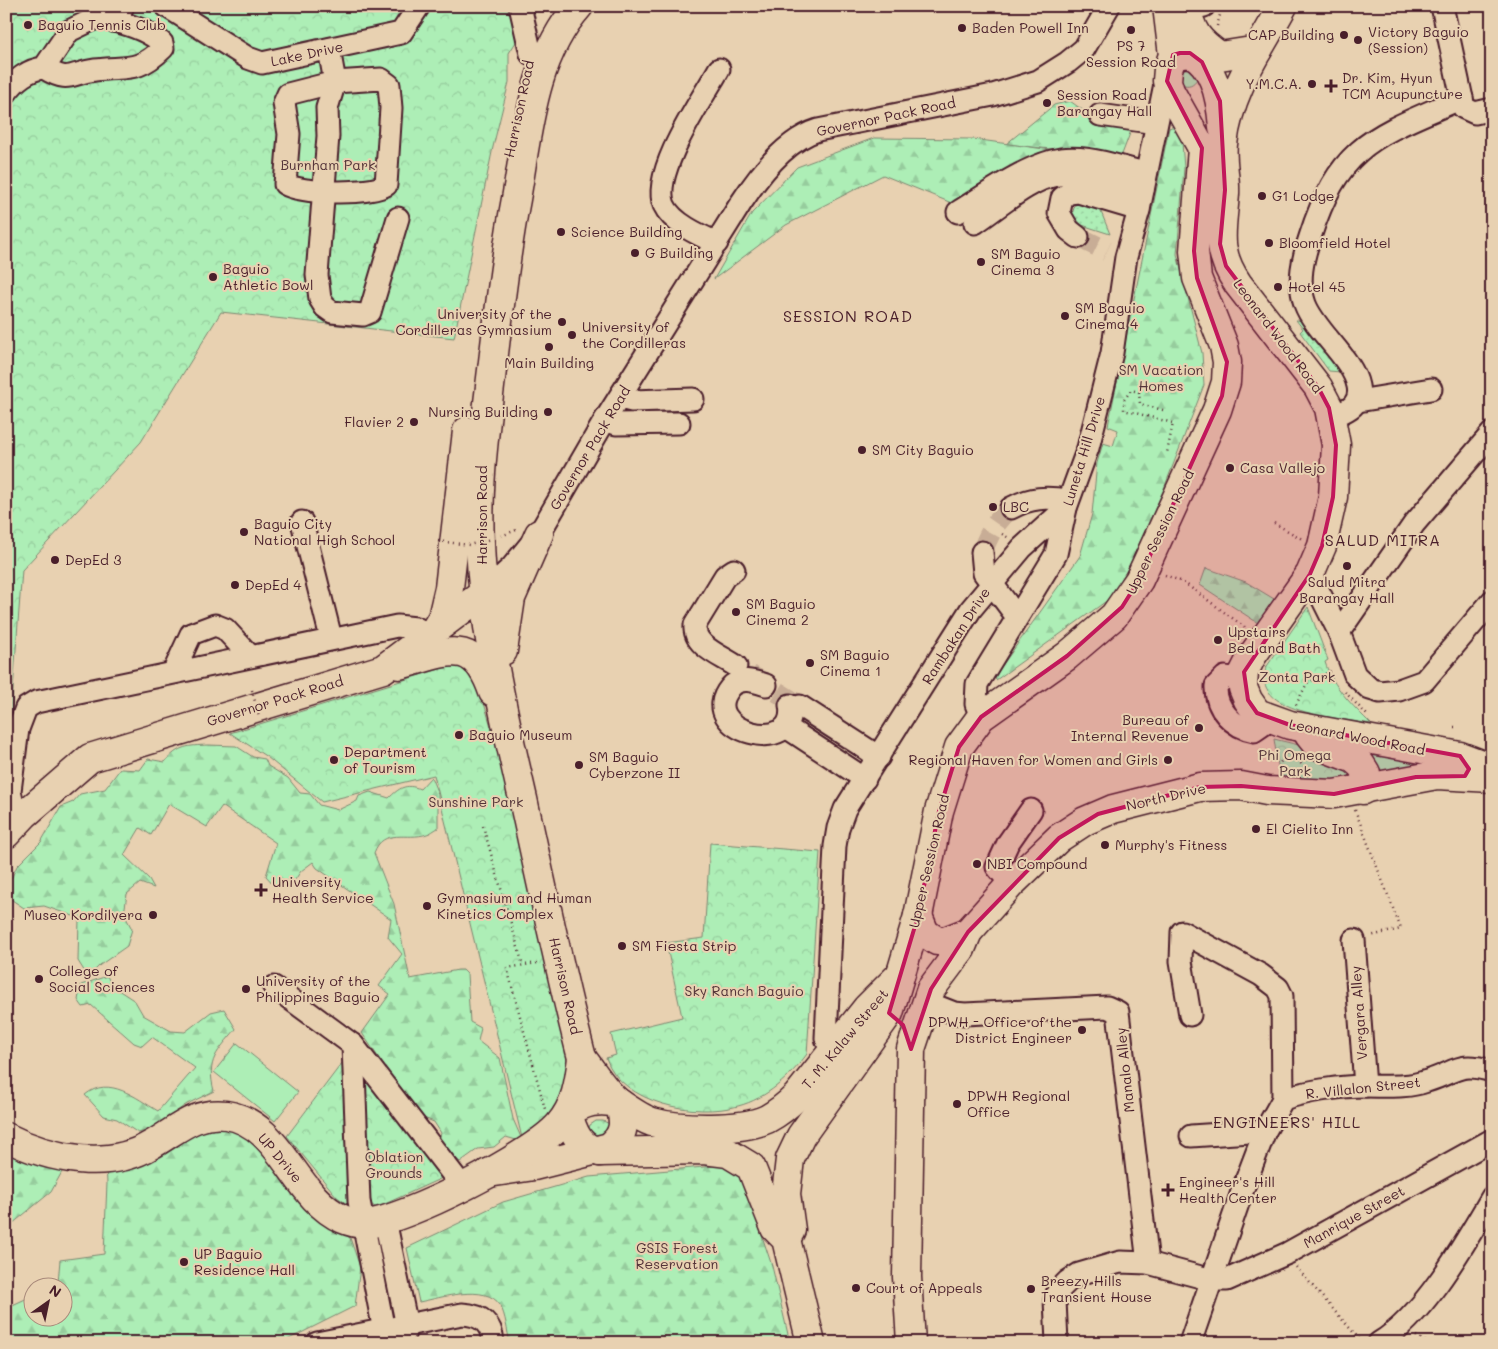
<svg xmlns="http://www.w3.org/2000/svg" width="1498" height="1349" font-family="Mali,sans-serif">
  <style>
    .grass { fill: #adeeb6; stroke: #7c8670 }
    .forest { fill: url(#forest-firs); stroke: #7c8670 }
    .park { fill: url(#park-crowns); stroke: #7c8670 }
    .garden { fill: url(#garden-dots); stroke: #7c8670 }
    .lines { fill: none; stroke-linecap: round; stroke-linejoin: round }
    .minor-tunnel { stroke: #c8ad96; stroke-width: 21; stroke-dasharray: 21 11; stroke-linecap: butt }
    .minor-casing { stroke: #4a1f2b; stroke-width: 25 }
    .major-casing { stroke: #4a1f2b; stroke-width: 31 }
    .highway-casing { stroke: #4a1f2b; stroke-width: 31 }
    .path { stroke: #4a1f2b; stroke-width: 2.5; stroke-dasharray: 1 4; stroke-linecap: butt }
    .minor { stroke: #e8d1b1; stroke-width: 21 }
    .major { stroke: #e8d1b1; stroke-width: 28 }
    .highway { stroke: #e8d1b1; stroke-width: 28 }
    .path-bridge { stroke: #4a1f2b; stroke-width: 2.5; stroke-dasharray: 1 4; stroke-linecap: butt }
    .marked { fill: #c2185b; fill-opacity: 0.2; stroke: #c2185b; stroke-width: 4; stroke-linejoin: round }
    .poi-dot { fill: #4a1f2b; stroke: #e8d1b1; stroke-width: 2 }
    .labels { text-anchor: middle; stroke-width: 4; stroke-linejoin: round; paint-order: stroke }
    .poi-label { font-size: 14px; fill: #4a1f2b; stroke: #e8d1b1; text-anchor: start }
    .street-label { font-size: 14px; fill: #4a1f2b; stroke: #e8d1b1 }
    .park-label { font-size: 14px; fill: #543439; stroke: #e8d1b1 }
    .quarter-label { font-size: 16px; letter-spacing: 1px; fill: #4a1f2b; stroke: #e8d1b1 }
  </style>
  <defs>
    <pattern id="forest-firs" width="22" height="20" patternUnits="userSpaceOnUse" patternTransform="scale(1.25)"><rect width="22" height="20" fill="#adeeb6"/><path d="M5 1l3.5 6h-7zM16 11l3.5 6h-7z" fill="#96cc9d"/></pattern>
    <pattern id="park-crowns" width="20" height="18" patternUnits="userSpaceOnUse" patternTransform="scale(1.25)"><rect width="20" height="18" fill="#adeeb6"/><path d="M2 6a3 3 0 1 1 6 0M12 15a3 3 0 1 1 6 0" fill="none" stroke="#96cc9d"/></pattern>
    <pattern id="garden-dots" width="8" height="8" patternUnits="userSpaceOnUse" patternTransform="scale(1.25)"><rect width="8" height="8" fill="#adeeb6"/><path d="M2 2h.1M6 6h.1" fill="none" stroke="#96cc9d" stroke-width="1.8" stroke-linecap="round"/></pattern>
  </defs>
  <rect width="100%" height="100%" fill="#e8d1b1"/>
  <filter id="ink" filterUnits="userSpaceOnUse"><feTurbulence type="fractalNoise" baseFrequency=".02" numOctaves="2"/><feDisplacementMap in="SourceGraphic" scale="10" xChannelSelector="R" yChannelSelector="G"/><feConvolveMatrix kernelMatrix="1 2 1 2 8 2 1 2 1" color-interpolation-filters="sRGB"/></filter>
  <g filter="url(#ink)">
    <!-- grass -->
    <g class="grass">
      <path d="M1187,64L1198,78C1193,85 1189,87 1181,84V66Z"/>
      <polygon points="1366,751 1451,763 1379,773"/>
      <polygon points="237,1043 298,1092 275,1121 214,1072"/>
    </g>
    <!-- forest -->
    <g class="forest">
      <polygon points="1070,101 1102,124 1132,128 1121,157 1006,144 1054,105"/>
      <polygon points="1174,126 1181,130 1184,168 1177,254 1202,353 1204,385 1163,491 1130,564 1112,597 996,680 994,677 1080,556 1092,514 1097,463 1103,443 1113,446 1118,430 1108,426 1169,128"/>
      <polygon points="874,138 973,139 1080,154 954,204 883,175 786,225 714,279 752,213 797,167"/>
      <polygon points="1206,568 1246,582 1274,599 1258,623 1200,585"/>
      <path d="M208,745L236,746L253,757L265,759L268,766L288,778L300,793L310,794L319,805L338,810L357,801L359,796L370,792L389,798C399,788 406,783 420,789L431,777L438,794V828C434,830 431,833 427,834C407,841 383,827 374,853L394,904L410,979L458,970H463L467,974L470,1022L481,1028L478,1041L500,1058L513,1119L523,1142L506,1137L494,1147L478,1149L460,1162L439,1141L441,1133L434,1122L421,1117L409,1103L362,1033L390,994L379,986L402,954L388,937L391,919L317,868L313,862L301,871L290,887L275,886L266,876L276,843L222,806L207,827L169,804L151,835L140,828L124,855L149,879L154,888L140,883L127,894L124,914L132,929L127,946L100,965L88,977L78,961L79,918L44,906L24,908L6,896V883L11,879L17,866L41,842L61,807L73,802L80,794L105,789L120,769L140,770L148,759L165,762C179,745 188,746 208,745Z"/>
      <path d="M107,976L112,986L135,1001L143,1015L171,1031L185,1032L211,1012L224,1009L236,1029C217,1052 206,1060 214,1091L187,1104L150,1130L138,1133L117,1119L104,1116L85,1095C109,1075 136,1098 158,1111L195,1068L152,1037L142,1046L134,1043L91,1005L83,1007L78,1000L81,985Z"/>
      <polygon points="211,1127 232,1130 255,1141 332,1225 350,1238 360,1267 355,1306 281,1343 6,1343 6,1308 32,1296 32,1316 62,1316 62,1286 51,1286 58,1283 60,1260 104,1254 107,1183 106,1165 176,1144"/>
      <polygon points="6,1147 63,1170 51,1192 6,1229"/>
      <path d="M727,1165L742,1176L772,1266L790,1343H510C507,1331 506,1316 500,1305C486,1283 440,1298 419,1302L407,1248L503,1202L589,1177Z"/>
    </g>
    <!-- park -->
    <g class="park">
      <polygon points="6,6 539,6 509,53 509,82 493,147 454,338 221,312 141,442 22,570 6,782"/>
      <path d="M1308,607L1328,660L1325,662C1332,686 1353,706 1371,724C1341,718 1247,713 1267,666Z"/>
      <polygon points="453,665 463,667 476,676 500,757 572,1067 568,1096 523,1142 434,775 322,802 267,757 230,733"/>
      <polygon points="1274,739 1303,746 1356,775 1341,782 1280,779"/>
      <path d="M710,843L820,852L807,1054C791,1076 766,1099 738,1106C696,1118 622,1104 606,1058L616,1055L611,1034L682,1017L666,943L704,938Z"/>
      <polygon points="345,1059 350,1206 337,1197 287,1136"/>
      <polygon points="359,1066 442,1178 376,1208 366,1200"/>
    </g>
    <!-- garden -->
    <g class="garden">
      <polygon points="1076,202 1099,207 1110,234 1082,225 1072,214"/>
      <polygon points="1296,320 1307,321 1341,372 1329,371 1300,332 1303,329"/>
      <polygon points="596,1121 603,1121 610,1124 611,1144 587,1132 590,1125"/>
    </g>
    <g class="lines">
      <!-- minor-tunnel -->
      <g class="minor-tunnel">
        <polyline points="1078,237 1107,251"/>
        <path d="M982,552C989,534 996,520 1011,508"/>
        <polyline points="750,675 800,706"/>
      </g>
      <defs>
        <g id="minor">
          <polyline points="166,6 248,58 262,63 401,33 419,6"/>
          <polyline points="520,6 531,54"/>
          <polyline points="1442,6 1464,108 1475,113 1492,109"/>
          <polyline points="1187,10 1204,6"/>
          <polyline points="329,49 335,82 327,108 328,136 317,275 320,299 325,307 332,312 363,315 370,312 398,218"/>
          <path d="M44,68C70,84 70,73 95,70C127,66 138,73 163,48L162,43C149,31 131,25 114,21"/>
          <path d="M381,79L389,85L391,108L386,185C369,195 302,194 285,184L289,134L284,103L288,94L335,82Z"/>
          <path d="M6,93C15,80 29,69 44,68L69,31L98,17L114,21L123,6"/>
          <polyline points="1100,115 1156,123"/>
          <path d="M958,212C985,195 1022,169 1052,161C1081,152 1118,167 1146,173"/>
          <path d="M975,223C998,208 1032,177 1059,175C1086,172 1117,184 1143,190"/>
          <polyline points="1078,237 1069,230 1059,213 1062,198 1069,193 1078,192 1139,210"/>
          <path d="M717,243C699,235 672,223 664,205C651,172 703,98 719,69"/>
          <polyline points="620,398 632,401 693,399"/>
          <polyline points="1358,401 1431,389"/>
          <path d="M1332,417C1346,411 1362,406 1358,386C1353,359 1315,331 1305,304C1297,281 1303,258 1310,237C1340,142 1378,135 1462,98"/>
          <polyline points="605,420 616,424 679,423"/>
          <path d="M1011,508C1031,497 1046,497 1068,500"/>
          <polyline points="302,522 331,638"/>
          <polyline points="982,552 984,573 1017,617"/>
          <path d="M734,570L725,576L695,625C693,646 720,655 736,666"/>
          <polyline points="1310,574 1339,632 1355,675 1370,689 1380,692 1399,690 1424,681 1492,601"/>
          <path d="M484,593L512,567L539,534L605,420L741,203C759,175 786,140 818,130L993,95L1038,81L1068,62L1084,49L1109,6"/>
          <polyline points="1339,632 1414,524 1492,433"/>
          <polyline points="174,671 191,634 215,625 225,629 250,656"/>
          <path d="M1244,672L1232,678L1225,677L1216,686C1215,709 1233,727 1254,731L1273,718"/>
          <path d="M766,685C754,681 739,676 730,688C695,730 800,759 790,705"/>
          <polyline points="800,706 879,757"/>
          <polyline points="981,717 976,704 977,684 1056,554 1066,508 1088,448 1112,353 1126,257 1139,210 1167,74"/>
          <polyline points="786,727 865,779"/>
          <polyline points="24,815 13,805 10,791 18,729 26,708 36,702 397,626 416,628 430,635"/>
          <polyline points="1011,884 997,867 1008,843 1031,810"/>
          <polyline points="1354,940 1365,1086"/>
          <polyline points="274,987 353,1045 462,1186"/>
          <polyline points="926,1002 954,1013 965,1014 1107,1007 1118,1012 1148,1263"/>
          <polyline points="1190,1015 1181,961 1182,932 1261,975 1278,988 1282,996 1283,1099"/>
          <polyline points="353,1045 359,1201 384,1331 393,1343"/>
          <polyline points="831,1053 826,1038 835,846 838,828 845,809 971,609 1022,548 1066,508"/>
          <polyline points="1191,1136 1265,1131"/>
          <polyline points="385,1220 407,1326 403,1338"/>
          <path d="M317,1343L462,1314C481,1315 492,1323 493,1343"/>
          <polyline points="1057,1343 1055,1300 1058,1291 1068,1281 1079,1274 1120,1262 1148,1263 1212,1280 1227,1280 1288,1253 1492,1140"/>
          <path d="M1190,1343L1244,1186L1265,1131L1283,1099C1307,1091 1342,1086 1366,1086C1387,1086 1407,1088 1427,1081C1457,1072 1457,1061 1492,1071"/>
          <path d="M1379,1343C1425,1315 1465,1243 1492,1197"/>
        </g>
        <g id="major">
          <path d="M1186,6C1191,32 1198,41 1220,56L1258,50"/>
          <path d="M1283,6C1258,52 1229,90 1223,144C1221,161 1226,177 1225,194C1222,232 1215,250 1238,284L1318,387L1329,408L1336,445L1333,497L1322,546L1310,574L1252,656L1244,672L1243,688L1248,700L1257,713L1290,725L1460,756L1492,768"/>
          <path d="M1173,55L1190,53C1215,64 1221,102 1223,127"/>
          <polyline points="1309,735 1317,745 1354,759 1361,765 1366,773 1363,790"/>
          <polyline points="918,916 925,933 937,941 945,941 968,932"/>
          <path d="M582,1058C594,1073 604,1091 619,1103C628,1109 642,1119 652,1122C680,1130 741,1131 767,1119C778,1113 788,1105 797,1096L867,1008L897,978"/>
          <polyline points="600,1152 704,1150 728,1153 751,1167 775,1228 786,1239 811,1343"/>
          <path d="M488,1173L534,1166L609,1147C626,1135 625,1121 619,1103"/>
          <polyline points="786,1239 791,1230 786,1194 790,1159 801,1136 889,1013 918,916 939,811 959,747 981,717 1067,656 1114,616 1139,580 1217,410 1226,382 1227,362 1224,346 1197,278 1194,251 1202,148 1170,91 1167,81 1168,69 1173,55 1167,6"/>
          <polyline points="911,1343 907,1277 911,1049 931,989 961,949 968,932 1011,884 1059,838 1085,821 1113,809 1200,787 1241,786 1267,791 1334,794 1437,775 1492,778"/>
        </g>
        <g id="highway">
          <polyline points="433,633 442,618 449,588 467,431"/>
          <polyline points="503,651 511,598 539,534"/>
          <path d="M399,665C446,653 473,634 493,692"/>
          <polyline points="6,834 24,815 90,758 383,669 484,593"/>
          <path d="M6,1137C49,1159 108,1171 151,1145C176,1131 195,1111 226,1115C282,1123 294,1198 343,1219C350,1222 357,1224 365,1224C405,1221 532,1156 559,1125C576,1105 579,1083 582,1058C560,973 542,886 523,799C504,716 483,628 480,543C477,485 485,428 492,370C499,313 505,256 516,199C528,132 532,59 579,6"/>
          <path d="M600,1152C579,1148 573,1132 568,1113C585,1101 598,1099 619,1103"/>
        </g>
      </defs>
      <!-- minor casing -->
      <use href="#minor" class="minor-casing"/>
      <!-- major casing -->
      <use href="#major" class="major-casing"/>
      <!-- highway casing -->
      <use href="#highway" class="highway-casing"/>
      <!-- path -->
      <g class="path">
        <polyline points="1217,26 1220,15"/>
        <polyline points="1163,410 1140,404 1139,392 1131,390 1124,400 1124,410 1173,423 1167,453"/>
        <polyline points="1274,523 1302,539"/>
        <polyline points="1002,534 1009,538"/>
        <polyline points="501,536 519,529"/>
        <polyline points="1165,575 1183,582 1246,628"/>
        <polyline points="1345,692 1369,717"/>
        <polyline points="1296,705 1307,683 1333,670"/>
        <polyline points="1454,727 1457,727"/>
        <polyline points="1282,772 1280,763 1287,752 1294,756 1309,772"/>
        <polyline points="1355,810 1401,929 1370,936"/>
        <polyline points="483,826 523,965"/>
        <polyline points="79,915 123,917"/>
        <polyline points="537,963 507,968 545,1109"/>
        <polyline points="1296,1267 1362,1342"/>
        <polyline points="1416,1336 1428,1343"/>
      </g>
      <!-- minor -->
      <use href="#minor" class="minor"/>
      <!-- major -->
      <use href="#major" class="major"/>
      <!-- highway -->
      <use href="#highway" class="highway"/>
      <!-- path-bridge -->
      <g class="path-bridge">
        <polyline points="438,541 469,545 491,539"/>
        <polyline points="252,690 259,717"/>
      </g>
    </g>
  </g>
  <!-- marked area -->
  <path class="marked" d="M1180,53H1190L1202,62L1220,101L1225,190L1220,244L1226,266L1318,387L1329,408L1336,445L1333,497L1322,546L1310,574L1244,672L1248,700L1257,713L1290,725L1460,756L1469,769L1465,776L1416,777L1334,794L1241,786L1200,787L1098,814L1059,838L968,932L931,989L911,1049L903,1025L889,1013L918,916L939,811L959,747L981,717L1067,656L1122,607L1139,580L1222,396L1227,362L1197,278L1194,251L1202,148L1167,81L1173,55Z"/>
  <!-- markers -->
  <g class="poi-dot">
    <circle cx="28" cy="25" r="5"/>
    <circle cx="962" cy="28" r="5"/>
    <circle cx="1131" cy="30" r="5"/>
    <circle cx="1344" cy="35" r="5"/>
    <circle cx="1358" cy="40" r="5"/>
    <circle cx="1312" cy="84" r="5"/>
    <path d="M1328.5 78.5h5v5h5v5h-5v5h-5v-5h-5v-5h5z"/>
    <circle cx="1047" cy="103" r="5"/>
    <circle cx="1262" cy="196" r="5"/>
    <circle cx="561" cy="232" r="5"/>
    <circle cx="1269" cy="243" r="5"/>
    <circle cx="635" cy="253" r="5"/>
    <circle cx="981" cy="262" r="5"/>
    <circle cx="213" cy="277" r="5"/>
    <circle cx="1278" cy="287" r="5"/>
    <circle cx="1065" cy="316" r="5"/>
    <circle cx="562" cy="322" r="5"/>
    <circle cx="572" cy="335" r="5"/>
    <circle cx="549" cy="347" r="5"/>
    <circle cx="548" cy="412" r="5"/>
    <circle cx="414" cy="422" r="5"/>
    <circle cx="862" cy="450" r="5"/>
    <circle cx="1230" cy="468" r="5"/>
    <circle cx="993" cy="507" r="5"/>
    <circle cx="244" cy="532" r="5"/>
    <circle cx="55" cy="560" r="5"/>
    <circle cx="1347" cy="566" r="5"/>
    <circle cx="235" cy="585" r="5"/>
    <circle cx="736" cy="612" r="5"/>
    <circle cx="1218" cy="640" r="5"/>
    <circle cx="810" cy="663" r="5"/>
    <circle cx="1199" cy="728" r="5"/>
    <circle cx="459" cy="735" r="5"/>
    <circle cx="334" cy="760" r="5"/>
    <circle cx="1168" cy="760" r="5"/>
    <circle cx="579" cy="765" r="5"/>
    <circle cx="1256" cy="829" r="5"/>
    <circle cx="1105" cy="845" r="5"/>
    <circle cx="977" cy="864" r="5"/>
    <path d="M258.5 882.5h5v5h5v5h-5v5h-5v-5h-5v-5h5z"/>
    <circle cx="427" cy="906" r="5"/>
    <circle cx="153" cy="915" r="5"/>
    <circle cx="622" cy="946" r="5"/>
    <circle cx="39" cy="979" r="5"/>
    <circle cx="246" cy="989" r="5"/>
    <circle cx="1082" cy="1030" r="5"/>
    <circle cx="957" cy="1104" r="5"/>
    <path d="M1165.5 1182.5h5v5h5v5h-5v5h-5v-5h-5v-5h5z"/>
    <circle cx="184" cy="1262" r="5"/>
    <circle cx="856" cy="1288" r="5"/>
    <circle cx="1031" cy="1289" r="5"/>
  </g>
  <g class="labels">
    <!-- poi labels -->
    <g class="poi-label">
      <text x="38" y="30">Baguio Tennis Club</text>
      <text x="972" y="33">Baden Powell Inn</text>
      <text x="1368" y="37">Victory Baguio<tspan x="1368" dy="16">(Session)</tspan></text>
      <text x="1334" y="40" text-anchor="end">CAP Building</text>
      <text x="1131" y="51" text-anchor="middle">PS 7<tspan x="1131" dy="16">Session Road</tspan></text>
      <text x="1342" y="83">Dr. Kim, Hyun<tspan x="1342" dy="16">TCM Acupuncture</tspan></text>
      <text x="1302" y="89" text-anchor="end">Y.M.C.A.</text>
      <text x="1057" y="100">Session Road<tspan x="1057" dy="16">Barangay Hall</tspan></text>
      <text x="1272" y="201">G1 Lodge</text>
      <text x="571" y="237">Science Building</text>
      <text x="1279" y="248">Bloomfield Hotel</text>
      <text x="645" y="258">G Building</text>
      <text x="991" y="259">SM Baguio<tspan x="991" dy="16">Cinema 3</tspan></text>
      <text x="223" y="274">Baguio<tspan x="223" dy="16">Athletic Bowl</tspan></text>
      <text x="1288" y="292">Hotel 45</text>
      <text x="1075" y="313">SM Baguio<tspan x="1075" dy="16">Cinema 4</tspan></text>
      <text x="552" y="319" text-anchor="end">University of the<tspan x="552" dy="16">Cordilleras Gymnasium</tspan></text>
      <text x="582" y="332">University of<tspan x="582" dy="16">the Cordilleras</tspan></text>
      <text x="549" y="368" text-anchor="middle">Main Building</text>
      <text x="538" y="417" text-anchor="end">Nursing Building</text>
      <text x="404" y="427" text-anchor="end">Flavier 2</text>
      <text x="872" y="455">SM City Baguio</text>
      <text x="1240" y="473">Casa Vallejo</text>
      <text x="1003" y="512">LBC</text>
      <text x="254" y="529">Baguio City<tspan x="254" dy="16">National High School</tspan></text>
      <text x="65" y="565">DepEd 3</text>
      <text x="1347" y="587" text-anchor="middle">Salud Mitra<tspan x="1347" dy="16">Barangay Hall</tspan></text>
      <text x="245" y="590">DepEd 4</text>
      <text x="746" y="609">SM Baguio<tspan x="746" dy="16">Cinema 2</tspan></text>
      <text x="1228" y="637">Upstairs<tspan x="1228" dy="16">Bed and Bath</tspan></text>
      <text x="820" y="660">SM Baguio<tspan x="820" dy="16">Cinema 1</tspan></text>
      <text x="1189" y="725" text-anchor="end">Bureau of<tspan x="1189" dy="16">Internal Revenue</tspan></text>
      <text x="469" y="740">Baguio Museum</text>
      <text x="344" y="757">Department<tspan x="344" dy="16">of Tourism</tspan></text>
      <text x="589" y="762">SM Baguio<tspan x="589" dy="16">Cyberzone II</tspan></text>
      <text x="1158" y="765" text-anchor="end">Regional Haven for Women and Girls</text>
      <text x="1266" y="834">El Cielito Inn</text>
      <text x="1115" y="850">Murphy's Fitness</text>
      <text x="987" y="869">NBI Compound</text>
      <text x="272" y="887">University<tspan x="272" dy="16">Health Service</tspan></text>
      <text x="437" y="903">Gymnasium and Human<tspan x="437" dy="16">Kinetics Complex</tspan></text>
      <text x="143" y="920" text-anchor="end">Museo Kordilyera</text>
      <text x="632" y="951">SM Fiesta Strip</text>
      <text x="49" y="976">College of<tspan x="49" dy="16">Social Sciences</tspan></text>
      <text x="256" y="986">University of the<tspan x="256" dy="16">Philippines Baguio</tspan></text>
      <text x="1072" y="1027" text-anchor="end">DPWH - Office of the<tspan x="1072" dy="16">District Engineer</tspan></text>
      <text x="967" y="1101">DPWH Regional<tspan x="967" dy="16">Office</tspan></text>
      <text x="1179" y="1187">Engineer's Hill<tspan x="1179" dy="16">Health Center</tspan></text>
      <text x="194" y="1259">UP Baguio<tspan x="194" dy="16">Residence Hall</tspan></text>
      <text x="1041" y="1286">Breezy Hills<tspan x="1041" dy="16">Transient House</tspan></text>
      <text x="866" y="1293">Court of Appeals</text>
    </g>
    <!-- street labels -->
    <g class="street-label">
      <text transform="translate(307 54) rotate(-12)" y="5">Lake Drive</text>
      <text transform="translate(519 109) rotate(-78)" y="5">Harrison Road</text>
      <text transform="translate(886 117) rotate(-12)" y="5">Governor Pack Road</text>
      <text transform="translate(1278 336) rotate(53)" y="5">Leonard Wood Road</text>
      <text transform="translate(590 448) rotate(-59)" y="5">Governor Pack Road</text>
      <text transform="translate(1084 451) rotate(-73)" y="5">Luneta Hill Drive</text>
      <text transform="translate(482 515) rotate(-90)" y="5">Harrison Road</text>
      <text transform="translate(1160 532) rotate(-64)" y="5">Upper Session Road</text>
      <text transform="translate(956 636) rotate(-57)" y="5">Rambakan Drive</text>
      <text transform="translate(275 701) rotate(-17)" y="5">Governor Pack Road</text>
      <text transform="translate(1357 737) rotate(11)" y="5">Leonard Wood Road</text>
      <text transform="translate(1166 797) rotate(-13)" y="5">North Drive</text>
      <text transform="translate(929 861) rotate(-77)" y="5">Upper Session Road</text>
      <text transform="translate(565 986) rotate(77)" y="5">Harrison Road</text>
      <text transform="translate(1359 1013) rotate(-94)" y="5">Vergara Alley</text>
      <text transform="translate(845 1039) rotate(-50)" y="5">T. M. Kalaw Street</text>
      <text transform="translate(1125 1070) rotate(-96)" y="5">Manalo Alley</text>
      <text transform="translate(1363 1088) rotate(-6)" y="5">R. Villalon Street</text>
      <text transform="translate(280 1158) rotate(50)" y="5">UP Drive</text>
      <text transform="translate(1354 1217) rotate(-29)" y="5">Manrique Street</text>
    </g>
    <!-- park labels -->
    <g class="park-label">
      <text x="328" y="170">Burnham Park</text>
      <text x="1161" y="375">SM Vacation<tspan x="1161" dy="16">Homes</tspan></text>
      <text x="1297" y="682">Zonta Park</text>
      <text x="1295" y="760">Phi Omega<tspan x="1295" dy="16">Park</tspan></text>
      <text x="476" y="807">Sunshine Park</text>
      <text x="744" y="996">Sky Ranch Baguio</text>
      <text x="394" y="1162">Oblation<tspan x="394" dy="16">Grounds</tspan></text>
      <text x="677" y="1253">GSIS Forest<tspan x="677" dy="16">Reservation</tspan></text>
    </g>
    <!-- quarter labels -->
    <g class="quarter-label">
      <text x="848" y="322">SESSION ROAD</text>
      <text x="1383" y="546">SALUD MITRA</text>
      <text x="1287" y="1128">ENGINEERS' HILL</text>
    </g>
  </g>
  <!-- margin -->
  <rect width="1498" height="1349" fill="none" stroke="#e8d1b1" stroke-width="25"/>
  <rect x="12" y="12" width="1473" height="1324" fill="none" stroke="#4a1f2b" stroke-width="2" filter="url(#ink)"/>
  <!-- north arrow -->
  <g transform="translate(48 1302) rotate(33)"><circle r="24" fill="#e8d1b1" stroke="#a98a7b"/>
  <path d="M0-4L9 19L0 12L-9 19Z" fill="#4a1f2b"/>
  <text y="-8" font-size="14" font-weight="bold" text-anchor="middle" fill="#4a1f2b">N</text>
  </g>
</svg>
